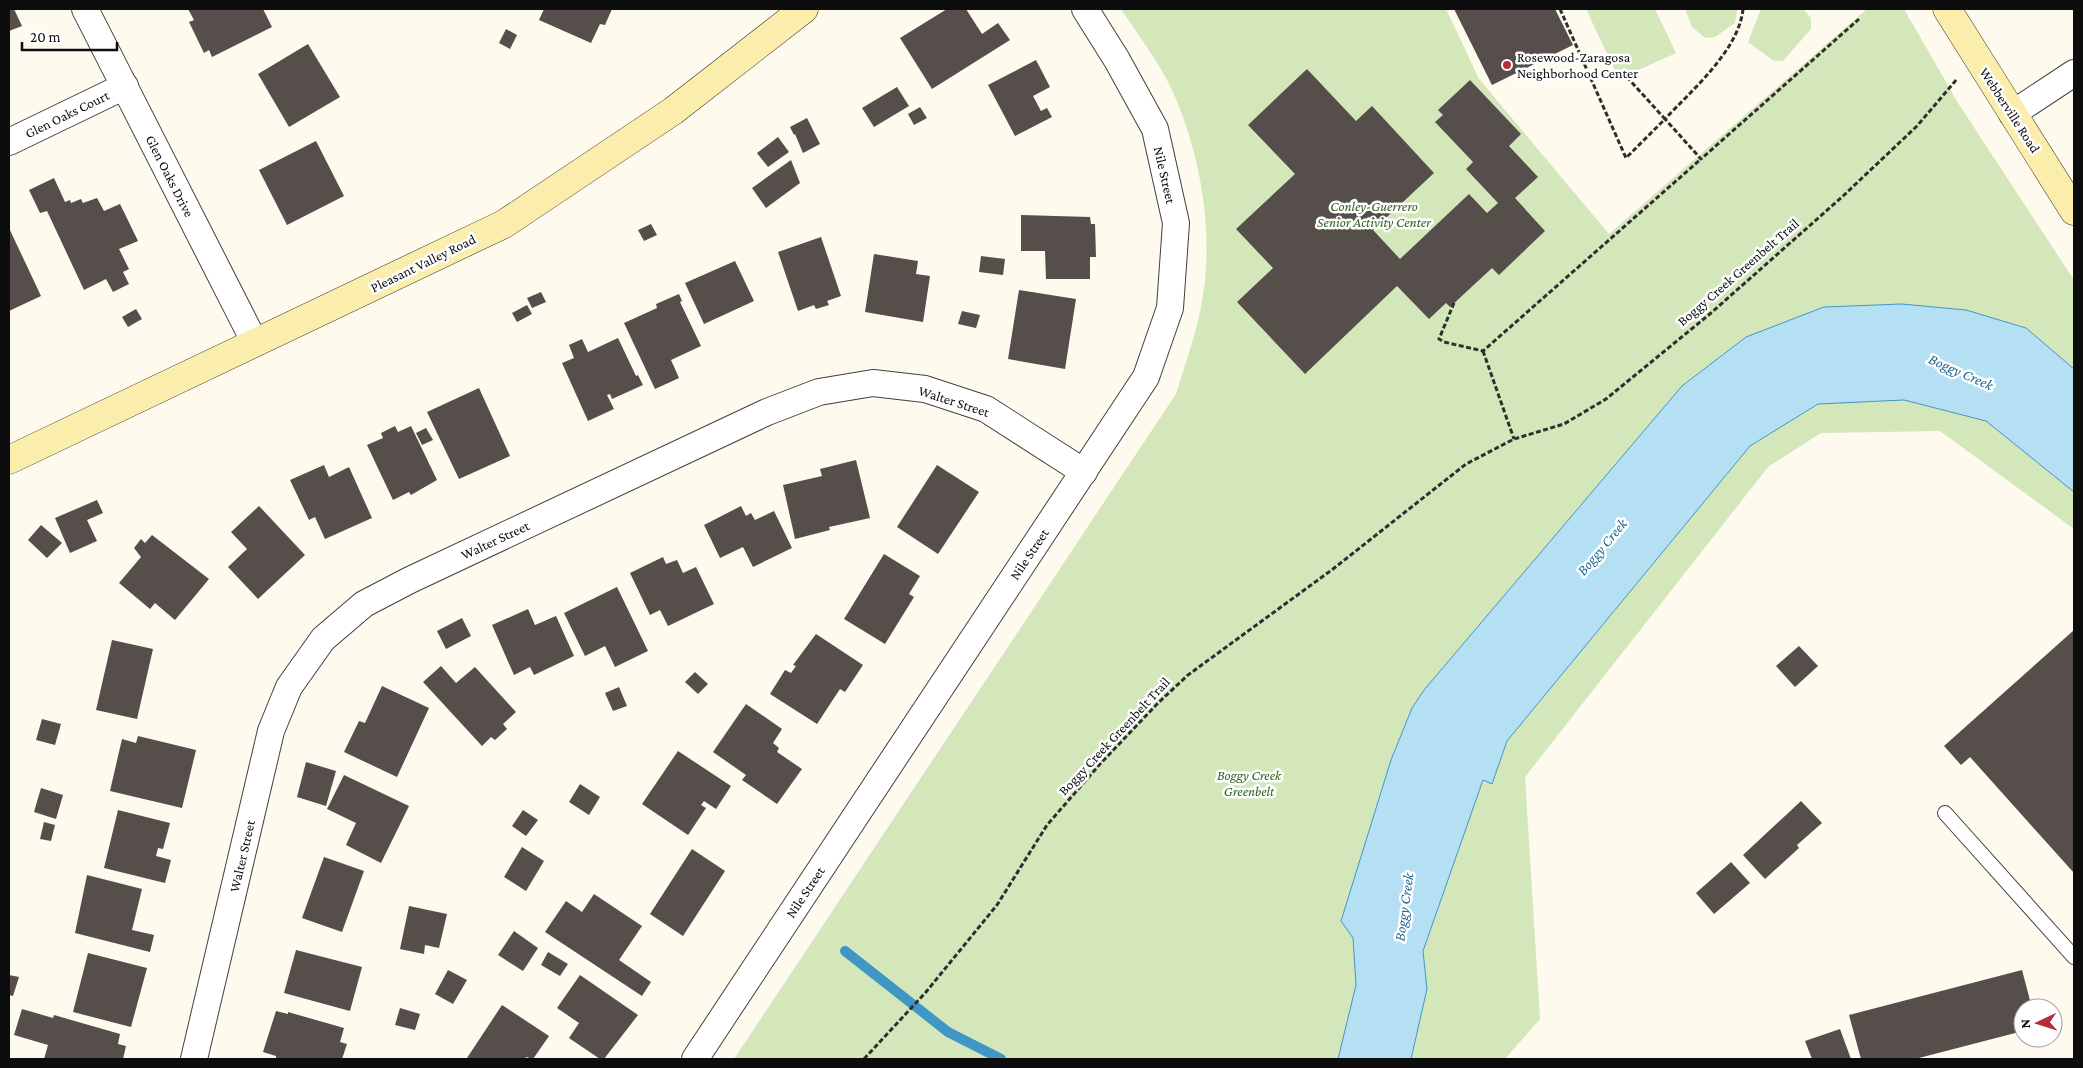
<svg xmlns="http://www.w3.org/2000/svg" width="2083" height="1068" font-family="'Crimson Pro',serif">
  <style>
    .green { fill: #d3e7ba }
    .water { fill: #b5dff3; stroke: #4097c6 }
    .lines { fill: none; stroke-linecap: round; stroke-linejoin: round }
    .stream { stroke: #4097c6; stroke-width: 10 }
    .building { fill: #554e4a }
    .lane-casing { stroke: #404040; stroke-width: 16 }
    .street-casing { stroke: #404040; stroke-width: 28 }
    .secondary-casing { stroke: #2f2f2f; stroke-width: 29 }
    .path { stroke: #2f2f2f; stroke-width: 3; stroke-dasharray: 5 2.5; stroke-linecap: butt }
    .lane { stroke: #fff; stroke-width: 14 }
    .street { stroke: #fff; stroke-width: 26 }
    .secondary { stroke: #fbeead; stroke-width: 28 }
    .poi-dot { fill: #b62c3a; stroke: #fff; stroke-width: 2 }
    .labels { text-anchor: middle; stroke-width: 5; stroke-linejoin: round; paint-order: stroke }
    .poi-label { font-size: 14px; fill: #0d0d0d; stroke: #fff; text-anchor: start }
    .street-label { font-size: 14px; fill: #0d0d0d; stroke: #fff }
    .park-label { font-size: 14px; font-style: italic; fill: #316121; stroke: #fff }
    .water-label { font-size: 15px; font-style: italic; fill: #1d6998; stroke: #fff }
  </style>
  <rect width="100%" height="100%" fill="#fefaee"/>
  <!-- green -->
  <g class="green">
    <path d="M1121,9H1446L1479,79L1609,234L1867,9H1904L1958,103L2074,280V529L1940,431L1821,433L1768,467L1525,777L1540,1019L1505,1059H734L1176,394C1183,371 1191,348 1197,325C1217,249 1204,161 1172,90C1159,62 1138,35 1121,9Z"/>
    <polygon points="1586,9 1655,9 1676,53 1619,79"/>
    <polygon points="1685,9 1737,9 1737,11 1735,23 1715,37 1705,38 1692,27"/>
    <polygon points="1761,9 1803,9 1811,18 1811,29 1783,61 1774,61 1748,42"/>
  </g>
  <!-- water -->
  <polygon class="water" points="1902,304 1966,310 2026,328 2074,369 2074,492 1986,421 1904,400 1818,404 1750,446 1507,741 1492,784 1483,780 1423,951 1427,989 1411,1059 1338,1059 1356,985 1353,938 1341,921 1391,760 1412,708 1424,690 1682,386 1746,337 1824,307"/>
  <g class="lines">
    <!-- stream -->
    <polyline class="stream" points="845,951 948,1032 1001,1059"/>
  </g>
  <!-- building -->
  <g class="building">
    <polygon points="9,9 14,9 22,26 9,31"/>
    <polygon points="188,9 263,9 272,27 212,57 209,50 204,53 189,22 194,20"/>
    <polygon points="544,9 612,9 605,25 600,24 591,43 539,20"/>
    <polygon points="947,9 966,9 982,34 998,23 1010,40 932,89 900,38"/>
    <polygon points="1454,9 1555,9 1573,45 1492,85"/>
    <polygon points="506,29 517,35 510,49 499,43"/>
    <polygon points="308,44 340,97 289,127 258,74"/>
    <polygon points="1036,60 1050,87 1033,96 1041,111 1047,108 1052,117 1015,136 988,85"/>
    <polygon points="1307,69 1356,121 1372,106 1434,173 1373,230 1400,259 1469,194 1487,213 1498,203 1466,169 1473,162 1435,122 1443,115 1438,110 1470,80 1521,134 1509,146 1538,177 1515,198 1545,231 1499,275 1492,268 1450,307 1446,303 1429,319 1397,286 1305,374 1237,302 1273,268 1236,229 1295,174 1248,125"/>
    <polygon points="897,87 909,106 874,127 862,108"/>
    <polygon points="920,107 927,118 914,125 908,114"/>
    <polygon points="807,118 820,144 803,153 795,134 794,135 790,127"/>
    <polygon points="778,137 789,152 768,167 757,153"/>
    <polygon points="316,141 344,196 287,225 259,170"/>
    <polygon points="791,160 800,183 766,208 752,188"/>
    <polygon points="54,178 65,202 70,200 71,203 81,199 83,203 97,198 104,211 120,204 138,241 119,249 129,269 123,272 129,284 113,292 106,279 84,290 47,211 40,213 29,190"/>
    <polygon points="1021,215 1090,217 1091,224 1095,224 1096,257 1090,257 1090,279 1046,279 1045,251 1021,251"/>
    <polygon points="651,224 657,235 644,241 638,230"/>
    <polygon points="9,228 41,296 9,311"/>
    <polygon points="821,237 841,296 827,301 829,305 816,309 814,305 798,311 778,252"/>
    <polygon points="874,254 918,261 916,274 930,276 923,322 865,312"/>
    <polygon points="981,256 1005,259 1003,275 979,272"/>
    <polygon points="735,261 754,301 704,324 685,283"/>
    <polygon points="1019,290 1076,299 1065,369 1008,359"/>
    <polygon points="541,292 546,302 532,308 527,298"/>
    <polygon points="679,294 682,301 680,302 701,346 671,360 679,378 655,389 624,323 657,308 656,304"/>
    <polygon points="527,305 532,314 517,322 512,313"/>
    <polygon points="136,309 142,319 128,327 122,317"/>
    <polygon points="962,311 980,315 976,328 958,324"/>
    <polygon points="618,338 636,376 638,375 643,385 612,399 610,394 607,395 614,409 588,421 562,363 574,358 569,345 582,339 588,352"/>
    <polygon points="479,388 510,456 459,479 427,412"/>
    <polygon points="395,426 398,432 411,426 437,480 411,495 409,492 393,500 367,445 383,438 381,433"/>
    <polygon points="426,428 433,440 422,445 416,433"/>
    <polygon points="856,460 870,518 829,527 830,530 795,539 783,485 822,476 820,469"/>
    <polygon points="324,465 329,477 349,467 372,518 325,539 315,517 309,520 290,480"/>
    <polygon points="937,465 979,492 938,554 897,527"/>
    <polygon points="97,500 103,513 87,520 97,541 70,553 55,518"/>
    <polygon points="259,506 305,555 258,599 228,567 247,549 231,532"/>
    <polygon points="741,506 746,516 751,513 755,520 774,511 792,548 753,567 743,547 720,558 704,525"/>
    <polygon points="41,525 62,543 47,558 28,540"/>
    <polygon points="152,535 209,579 175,620 155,603 150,609 119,583 141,557 134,548 141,539 145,543"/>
    <polygon points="884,554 920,576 909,594 914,597 885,644 844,619"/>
    <polygon points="663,557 666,564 677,560 683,573 696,567 714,604 668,626 660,610 650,615 630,573"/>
    <polygon points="617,587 648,651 615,667 605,646 585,656 564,613"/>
    <polygon points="528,609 535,625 556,616 574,656 534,675 530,667 514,675 492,625"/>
    <polygon points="462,618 471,636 446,649 437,631"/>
    <polygon points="2074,630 2074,873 1970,757 1961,765 1944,746"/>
    <polygon points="816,634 863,665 845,692 840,689 817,724 770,694 785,670 791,673 796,666 793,665"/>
    <polygon points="112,640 153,649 137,719 96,710"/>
    <polygon points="1799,646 1818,666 1795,687 1776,666"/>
    <polygon points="441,666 456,683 475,667 516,712 503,724 507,729 495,740 491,737 482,746 423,682"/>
    <polygon points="695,672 708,684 698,694 685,682"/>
    <polygon points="382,686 429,708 397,777 344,752 359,721 365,723"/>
    <polygon points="619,687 627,706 613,711 605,693"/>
    <polygon points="746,704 782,729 773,743 779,748 777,752 802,769 777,804 742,780 746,775 713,752"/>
    <polygon points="42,719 61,724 55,745 36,740"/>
    <polygon points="138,736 196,750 182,808 110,791 122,739 136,743"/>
    <polygon points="678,751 731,786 716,809 704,801 701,805 706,808 688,835 642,804"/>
    <polygon points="306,762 336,771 326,806 297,797"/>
    <polygon points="344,775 409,806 381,863 346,845 356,823 327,809"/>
    <polygon points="580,784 600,797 589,815 569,802"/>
    <polygon points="41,788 63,795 56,819 34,812"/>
    <polygon points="1801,801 1822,823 1797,845 1799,848 1765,879 1743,855"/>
    <polygon points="118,810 170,823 163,849 158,848 156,856 171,860 165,883 104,868"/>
    <polygon points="523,810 538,820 526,836 512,826"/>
    <polygon points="44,822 55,825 51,841 40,839"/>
    <polygon points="522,847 544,861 526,891 504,877"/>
    <polygon points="692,849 725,871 683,936 650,914"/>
    <polygon points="324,857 364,871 342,932 302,918"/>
    <polygon points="1731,862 1750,883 1714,914 1696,893"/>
    <polygon points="87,875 142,889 132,930 154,935 150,952 75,933"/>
    <polygon points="594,894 642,926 619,960 651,982 642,996 545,932 566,901 582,912"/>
    <polygon points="409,906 447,914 439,948 425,945 424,954 400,949"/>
    <polygon points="514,931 538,948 523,971 498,955"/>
    <polygon points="296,950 362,967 350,1011 284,993"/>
    <polygon points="548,952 568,964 560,976 541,965"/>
    <polygon points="88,953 147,968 131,1027 73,1012"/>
    <polygon points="448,970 467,980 453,1004 435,994"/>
    <polygon points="2022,970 2032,1008 2023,1008 2023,1031 1915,1059 1861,1059 1849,1015"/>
    <polygon points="9,975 19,977 13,996 9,995"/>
    <polygon points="580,975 638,1015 604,1059 600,1059 569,1038 579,1023 557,1008"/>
    <polygon points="502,1005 549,1036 533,1059 526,1057 525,1059 470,1059 467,1058"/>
    <polygon points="400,1008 420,1014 415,1030 395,1025"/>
    <polygon points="22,1009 53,1018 54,1015 120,1034 118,1044 126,1046 123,1059 44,1059 48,1045 14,1035"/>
    <polygon points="276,1011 288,1014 288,1012 344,1028 340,1042 347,1044 342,1059 280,1059 276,1058 276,1056 263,1052"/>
    <polygon points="1840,1029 1851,1059 1812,1059 1805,1041"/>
  </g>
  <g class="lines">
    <defs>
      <polyline id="lane" points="1945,813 2074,957"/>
      <g id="street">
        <polyline points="85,9 255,343"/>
        <polyline points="2012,114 2074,73"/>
        <polyline points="9,142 125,86"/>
        <polyline points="194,1059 271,731 289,687 323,639 364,604 410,580 767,412 819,392 873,383 925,389 986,409 1084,472"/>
        <polyline points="695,1059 1146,377 1170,308 1176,223 1155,129 1117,60 1085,9"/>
      </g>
      <g id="secondary">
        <polyline points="1947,9 2074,211"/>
        <polyline points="9,460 504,224 673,111 804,9"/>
      </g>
    </defs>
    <!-- lane casing -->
    <use href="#lane" class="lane-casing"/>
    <!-- street casing -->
    <use href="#street" class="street-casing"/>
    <!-- secondary casing -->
    <use href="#secondary" class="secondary-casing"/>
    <!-- path -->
    <g class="path">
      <polyline points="1560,9 1626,158 1665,119 1626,76"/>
      <path d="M1743,9C1739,50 1692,90 1665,119L1701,159L1859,19"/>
      <polyline points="1454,303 1439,339 1444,342 1483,351 1701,159"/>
      <polyline points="1483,351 1514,439"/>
      <polyline points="864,1059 926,992 997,905 1047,825 1101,763 1158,703 1188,675 1333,569 1466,464 1514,439 1564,424 1606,399 1711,313 1842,197 1917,126 1957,79"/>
    </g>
    <!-- lane -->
    <use href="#lane" class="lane"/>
    <!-- street -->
    <use href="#street" class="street"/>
    <!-- secondary -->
    <use href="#secondary" class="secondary"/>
  </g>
  <!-- markers -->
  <circle class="poi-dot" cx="1507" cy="65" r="5"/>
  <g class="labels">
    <!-- poi labels -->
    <g class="poi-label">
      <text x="1517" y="62">Rosewood-Zaragosa<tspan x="1517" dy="16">Neighborhood Center</tspan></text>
    </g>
    <!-- street labels -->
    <g class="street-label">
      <text transform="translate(2010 110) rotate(57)" y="5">Webberville Road</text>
      <text transform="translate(67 114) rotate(-26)" y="5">Glen Oaks Court</text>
      <text transform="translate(1165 175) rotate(77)" y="5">Nile Street</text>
      <text transform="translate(170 176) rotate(63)" y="5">Glen Oaks Drive</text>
      <text transform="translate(423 263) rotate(-26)" y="5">Pleasant Valley Road</text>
      <text transform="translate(1738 272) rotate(-41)" y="5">Boggy Creek Greenbelt Trail</text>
      <text transform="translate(954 401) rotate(18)" y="5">Walter Street</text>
      <text transform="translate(495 540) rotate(-25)" y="5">Walter Street</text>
      <text transform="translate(1029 554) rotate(-56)" y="5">Nile Street</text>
      <text transform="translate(1114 736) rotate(-47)" y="5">Boggy Creek Greenbelt Trail</text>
      <text transform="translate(242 856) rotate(-77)" y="5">Walter Street</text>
      <text transform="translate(805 892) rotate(-56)" y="5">Nile Street</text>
    </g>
    <!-- park labels -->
    <g class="park-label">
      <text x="1374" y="211">Conley-Guerrero<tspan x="1374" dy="16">Senior Activity Center</tspan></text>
      <text x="1249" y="780">Boggy Creek<tspan x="1249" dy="16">Greenbelt</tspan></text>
    </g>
    <!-- water labels -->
    <g class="water-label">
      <text transform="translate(1961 372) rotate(24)" y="5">Boggy Creek</text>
      <text transform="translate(1602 547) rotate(-50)" y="5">Boggy Creek</text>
      <text transform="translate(1404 907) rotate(-82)" y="5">Boggy Creek</text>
    </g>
  </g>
  <!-- border -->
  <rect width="2083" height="1068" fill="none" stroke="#0d0d0d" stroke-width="20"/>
  <!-- north arrow -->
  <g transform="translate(2038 1023) rotate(266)"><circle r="24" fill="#ffffff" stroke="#9e9e9e"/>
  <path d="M0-4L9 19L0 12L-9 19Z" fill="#b62c3a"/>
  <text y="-8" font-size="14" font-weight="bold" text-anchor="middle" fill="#0d0d0d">N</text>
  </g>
  <!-- scale -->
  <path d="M22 42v8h95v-8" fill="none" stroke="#0d0d0d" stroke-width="2.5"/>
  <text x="30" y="42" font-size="15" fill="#0d0d0d" stroke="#ffffff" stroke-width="4" paint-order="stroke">20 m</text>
</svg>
